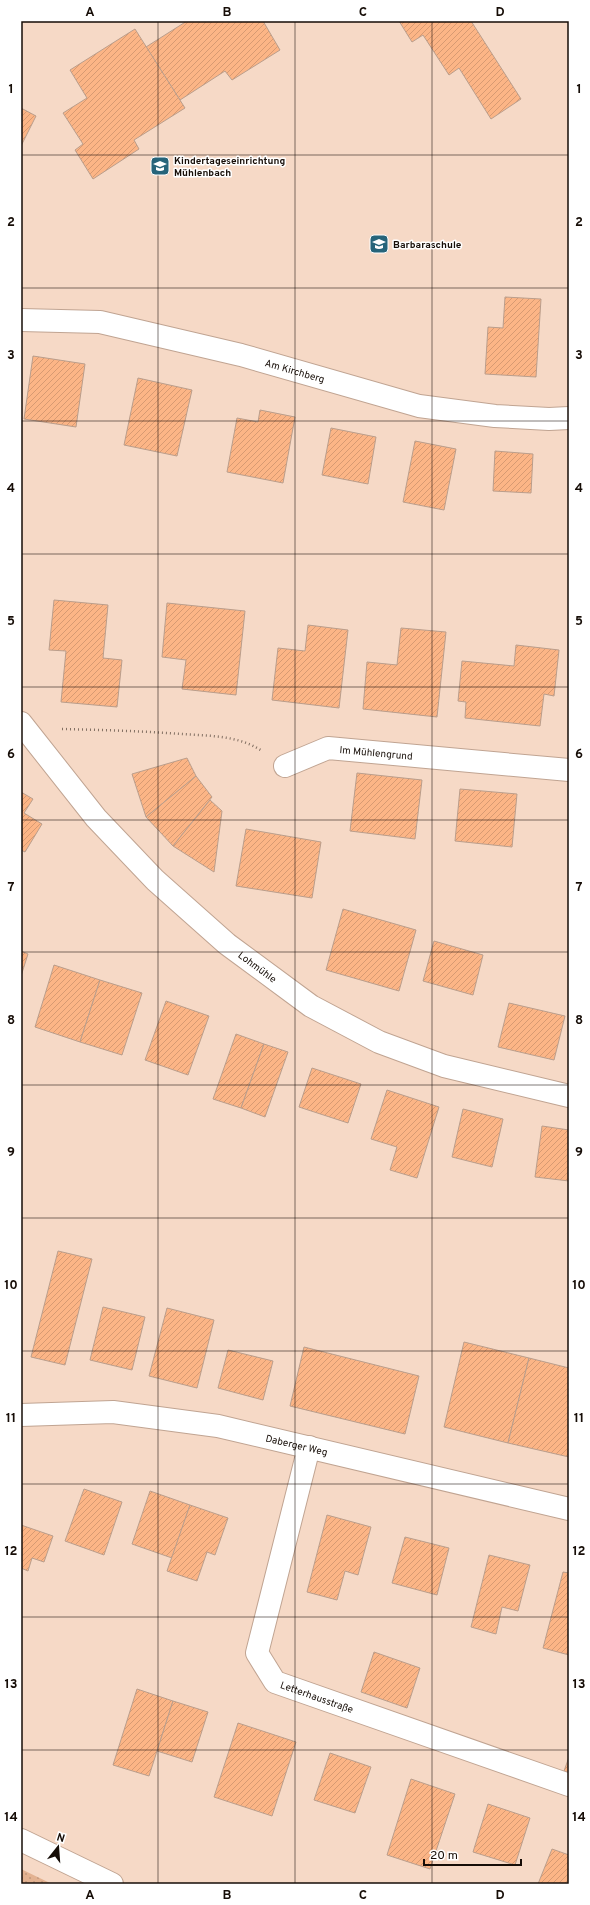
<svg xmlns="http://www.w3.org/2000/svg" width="590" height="1905" font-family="Overpass,sans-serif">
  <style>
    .park { fill: url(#park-dots) }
    .building { fill: url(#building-hatch); stroke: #ba9e8c }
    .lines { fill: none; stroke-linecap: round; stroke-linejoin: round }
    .street-casing { stroke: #c0a492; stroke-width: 24 }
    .secondary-casing { stroke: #c0a492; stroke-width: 24 }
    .path { stroke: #827063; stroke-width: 2.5; stroke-dasharray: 1 3; stroke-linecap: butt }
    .street { stroke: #fff; stroke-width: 22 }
    .secondary { stroke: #fff; stroke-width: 22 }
    .grid { fill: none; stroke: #160d07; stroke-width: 1; stroke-opacity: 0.55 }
    .labels { text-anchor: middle; stroke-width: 3; stroke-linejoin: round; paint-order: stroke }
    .poi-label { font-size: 10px; font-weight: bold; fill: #160d07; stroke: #fff; text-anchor: start }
    .street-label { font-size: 10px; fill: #160d07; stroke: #fff }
    .neatline { fill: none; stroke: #160d07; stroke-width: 1.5 }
    .grid-label { font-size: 13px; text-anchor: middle; font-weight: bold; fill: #160d07 }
  </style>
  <defs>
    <pattern id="park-dots" width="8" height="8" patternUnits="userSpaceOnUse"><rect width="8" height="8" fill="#e3b291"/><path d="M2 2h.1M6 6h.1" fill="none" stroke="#c2987c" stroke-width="1.8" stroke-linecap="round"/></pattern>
    <pattern id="building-hatch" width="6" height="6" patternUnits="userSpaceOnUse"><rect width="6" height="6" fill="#fcb586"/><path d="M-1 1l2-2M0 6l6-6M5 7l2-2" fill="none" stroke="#d79a72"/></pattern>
  </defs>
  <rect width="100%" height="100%" fill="#f6d9c6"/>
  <!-- park -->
  <polygon class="park" points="21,1869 52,1884 21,1884"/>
  <!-- building -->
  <g class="building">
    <polygon points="187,21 263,21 280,50 232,80 225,71 180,100 146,47"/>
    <polygon points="399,21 471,21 521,99 491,119 459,68 449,75 423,35 412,42"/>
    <polygon points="135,29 185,108 134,140 139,149 93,179 75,150 83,144 63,113 87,98 70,70"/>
    <polygon points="21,108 36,116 21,146"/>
    <polygon points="505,297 541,299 536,377 485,374 488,327 503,328"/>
    <polygon points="33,356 85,364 76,427 24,419"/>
    <polygon points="138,378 192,390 177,456 124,445"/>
    <polygon points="260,410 295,417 283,483 227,472 237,418 258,422"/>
    <polygon points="331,428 376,437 368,484 322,475"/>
    <polygon points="415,441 456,449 444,510 403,502"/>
    <polygon points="495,451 533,454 531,493 493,491"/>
    <polygon points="54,600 108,605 103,658 122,660 117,707 61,702 66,651 49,650"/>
    <polygon points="167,603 245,611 236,695 182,689 186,660 162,657"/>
    <polygon points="308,625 348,630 339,708 272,700 278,648 305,651"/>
    <polygon points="401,628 446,632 437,717 363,709 367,662 397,665"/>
    <polygon points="516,645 559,650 554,696 544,694 540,726 465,718 466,702 458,701 462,661 514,666"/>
    <polygon points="187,758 196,776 146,817 132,774"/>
    <polygon points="357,773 422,780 415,839 350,831"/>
    <polygon points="196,776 212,797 173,846 146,817"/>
    <polygon points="460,789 517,794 512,847 455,841"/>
    <polygon points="21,792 33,799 24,813 42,824 25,852 21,850"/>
    <polygon points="210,800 222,811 214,872 173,846"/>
    <polygon points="246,829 321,842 312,898 236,886"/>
    <polygon points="343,909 416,930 399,991 326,970"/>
    <polygon points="434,941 483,955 473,995 423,981"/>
    <polygon points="21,951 28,954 21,976"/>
    <polygon points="54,965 100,980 80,1042 35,1027"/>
    <polygon points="100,980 142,993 122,1055 80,1042"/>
    <polygon points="166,1001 209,1016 188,1075 145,1060"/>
    <polygon points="509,1003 565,1016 554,1060 498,1047"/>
    <polygon points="236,1034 264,1044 241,1108 213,1099"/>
    <polygon points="264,1044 288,1052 265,1117 241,1108"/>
    <polygon points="312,1068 361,1084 348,1123 299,1107"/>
    <polygon points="387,1090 439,1107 417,1178 390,1170 397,1147 371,1139"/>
    <polygon points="463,1109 503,1119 492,1167 452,1157"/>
    <polygon points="542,1126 569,1130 569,1181 535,1177"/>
    <polygon points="58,1251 92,1259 65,1365 31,1357"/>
    <polygon points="103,1307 145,1317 132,1370 90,1360"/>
    <polygon points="167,1308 214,1320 197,1388 149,1376"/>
    <polygon points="464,1342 529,1358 508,1443 444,1427"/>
    <polygon points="304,1347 419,1376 405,1434 290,1406"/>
    <polygon points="228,1350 273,1361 263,1400 218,1388"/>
    <polygon points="529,1358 569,1368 569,1457 508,1443"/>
    <polygon points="84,1489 122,1502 104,1555 65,1541"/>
    <polygon points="150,1491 190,1505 172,1558 132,1544"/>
    <polygon points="190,1505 228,1518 215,1555 207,1552 197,1581 167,1571"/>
    <polygon points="327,1515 371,1527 358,1575 345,1571 337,1600 307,1592"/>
    <polygon points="21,1525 53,1536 44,1562 32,1558 28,1571 21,1568"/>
    <polygon points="405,1537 449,1548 437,1595 392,1583"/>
    <polygon points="489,1555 530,1565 518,1611 502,1607 496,1634 471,1627"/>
    <polygon points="563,1572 569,1573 569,1655 543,1648"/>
    <polygon points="374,1652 420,1668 407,1708 361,1692"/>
    <polygon points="137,1689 173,1701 149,1776 113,1765"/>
    <polygon points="173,1701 208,1712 192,1762 157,1751"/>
    <polygon points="238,1723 296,1742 272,1816 214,1797"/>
    <polygon points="330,1753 371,1767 355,1813 314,1800"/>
    <polygon points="569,1757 569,1773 564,1771"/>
    <polygon points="411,1779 455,1794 430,1869 387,1855"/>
    <polygon points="488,1804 530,1818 515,1865 473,1852"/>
    <polygon points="552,1849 569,1855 569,1884 538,1884"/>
  </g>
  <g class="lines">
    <defs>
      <g id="street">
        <path id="s1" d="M21,320L100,322L241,355L419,406L495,416L549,419L569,418"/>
        <path id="s2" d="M21,723L96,818L155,880L227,944L311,1006L379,1042L444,1066L569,1096"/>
        <path id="s3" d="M285,766L328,748L569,770"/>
        <path id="s4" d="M21,1415L113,1412L218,1426L569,1509"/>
        <path id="s5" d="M309,1447L257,1653L275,1682L569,1785"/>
      </g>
      <polyline id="secondary" points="21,1840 112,1884"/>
    </defs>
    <!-- street casing -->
    <use href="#street" class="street-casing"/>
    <!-- secondary casing -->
    <use href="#secondary" class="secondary-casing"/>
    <!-- path -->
    <path class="path" d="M62,729C102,730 142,731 182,734C209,736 238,735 262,751"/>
    <!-- street -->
    <use href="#street" class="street"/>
    <!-- secondary -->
    <use href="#secondary" class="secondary"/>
  </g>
  <!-- grid -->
  <path class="grid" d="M158,21V1884M295,21V1884M432,21V1884M21,155H569M21,288H569M21,421H569M21,554H569M21,687H569M21,820H569M21,952H569M21,1085H569M21,1218H569M21,1351H569M21,1484H569M21,1617H569M21,1750H569"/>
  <!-- icons -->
  <defs>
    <symbol id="school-square" viewBox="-11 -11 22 22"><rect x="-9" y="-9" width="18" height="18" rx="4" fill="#26647a" stroke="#fff"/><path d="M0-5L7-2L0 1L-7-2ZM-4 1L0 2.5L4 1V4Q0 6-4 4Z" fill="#fff"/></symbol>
  </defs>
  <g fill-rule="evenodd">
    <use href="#school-square" x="149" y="155" width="22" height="22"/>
    <use href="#school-square" x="368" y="233" width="22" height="22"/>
  </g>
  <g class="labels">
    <!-- poi labels -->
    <g class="poi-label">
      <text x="174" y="164">Kindertageseinrichtung<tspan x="174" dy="12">Mühlenbach</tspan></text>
      <text x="393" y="248">Barbaraschule</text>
    </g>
    <!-- street labels -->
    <g class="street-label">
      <text dy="4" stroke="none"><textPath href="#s1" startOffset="280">Am Kirchberg</textPath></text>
      <text dy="4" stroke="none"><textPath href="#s3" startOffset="95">Im Mühlengrund</textPath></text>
      <text dy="4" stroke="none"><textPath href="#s2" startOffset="341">Lohmühle</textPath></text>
      <text dy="4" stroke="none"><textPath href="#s4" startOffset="279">Daberger Weg</textPath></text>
      <text dy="4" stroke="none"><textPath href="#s5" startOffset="291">Letterhausstraße</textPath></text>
    </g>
  </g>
  <!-- border -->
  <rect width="590" height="1905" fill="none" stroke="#ffffff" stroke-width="44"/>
  <!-- north arrow -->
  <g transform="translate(58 1847) rotate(17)" stroke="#ffffff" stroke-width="3" paint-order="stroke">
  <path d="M0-3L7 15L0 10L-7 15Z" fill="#160d07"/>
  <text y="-6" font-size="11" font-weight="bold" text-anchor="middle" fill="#160d07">N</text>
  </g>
  <!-- scale -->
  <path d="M424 1859v6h97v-6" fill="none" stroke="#160d07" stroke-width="2"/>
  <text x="430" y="1859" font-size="12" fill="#160d07" stroke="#ffffff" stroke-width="3" paint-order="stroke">20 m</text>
  <rect x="22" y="22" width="546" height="1861" class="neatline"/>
  <g class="grid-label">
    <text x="90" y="16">A</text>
    <text x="227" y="16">B</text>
    <text x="363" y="16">C</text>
    <text x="500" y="16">D</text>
    <text x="11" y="93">1</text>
    <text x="579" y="93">1</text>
    <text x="11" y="226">2</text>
    <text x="579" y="226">2</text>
    <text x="11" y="359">3</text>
    <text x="579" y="359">3</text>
    <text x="11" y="492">4</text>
    <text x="579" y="492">4</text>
    <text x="11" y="625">5</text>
    <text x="579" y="625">5</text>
    <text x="11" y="758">6</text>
    <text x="579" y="758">6</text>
    <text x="11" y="891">7</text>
    <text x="579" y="891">7</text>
    <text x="11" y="1024">8</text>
    <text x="579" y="1024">8</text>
    <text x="11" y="1156">9</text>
    <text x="579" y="1156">9</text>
    <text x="11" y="1289">10</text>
    <text x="579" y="1289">10</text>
    <text x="11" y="1422">11</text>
    <text x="579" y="1422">11</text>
    <text x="11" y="1555">12</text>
    <text x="579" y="1555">12</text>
    <text x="11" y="1688">13</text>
    <text x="579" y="1688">13</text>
    <text x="11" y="1821">14</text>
    <text x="579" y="1821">14</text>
    <text x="90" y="1899">A</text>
    <text x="227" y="1899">B</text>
    <text x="363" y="1899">C</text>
    <text x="500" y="1899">D</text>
  </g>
</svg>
